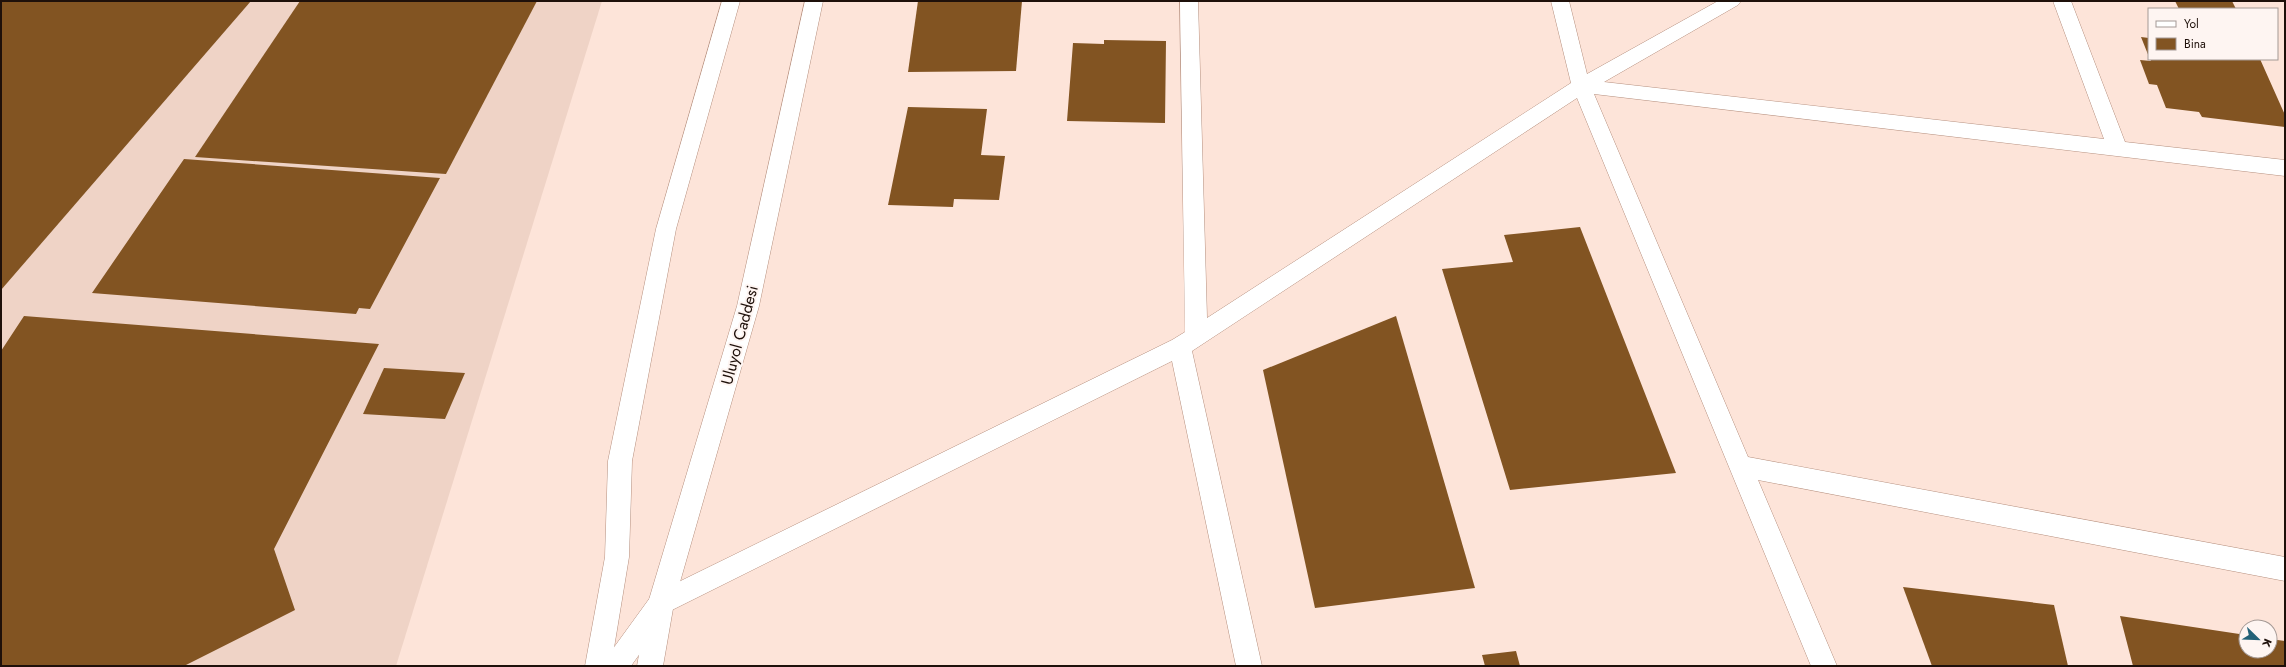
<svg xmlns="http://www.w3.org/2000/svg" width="2286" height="667" font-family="Jost,sans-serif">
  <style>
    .built { fill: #efd3c6 }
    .building { fill: #825422 }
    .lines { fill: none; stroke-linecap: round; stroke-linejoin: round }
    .minor-casing { stroke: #b58f7e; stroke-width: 1 }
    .secondary-casing { stroke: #b58f7e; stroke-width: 1 }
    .minor { fill: #fff; fill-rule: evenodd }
    .secondary { fill: #fff; fill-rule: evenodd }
    .labels { text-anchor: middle; stroke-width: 4; stroke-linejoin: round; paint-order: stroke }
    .street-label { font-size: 16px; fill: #1e100a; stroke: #fef5f2 }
  </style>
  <rect width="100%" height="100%" fill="#fde4d9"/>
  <!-- built -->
  <polygon class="built" points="1,1 602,1 396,666 1,666"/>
  <!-- building -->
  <g class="building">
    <polygon points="1,1 251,1 1,290"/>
    <polygon points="300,1 537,1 446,174 195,157"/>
    <polygon points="918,1 1022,1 1016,71 908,72"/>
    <polygon points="2175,1 2232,1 2236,9 2179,9"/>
    <polygon points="2141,37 2149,38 2149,57"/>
    <polygon points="1104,40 1166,41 1165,123 1067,121 1073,43 1104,44"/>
    <polygon points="2150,59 2260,59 2285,115 2285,127 2202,117 2199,112 2166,108 2157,85 2149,84 2140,60 2151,61"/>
    <polygon points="908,107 987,109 981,155 1005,156 999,200 954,199 953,207 888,205"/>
    <polygon points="184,159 440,178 370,309 359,308 356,314 92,293"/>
    <polygon points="1580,227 1676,473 1510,490 1442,269 1513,262 1504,235"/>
    <polygon points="24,316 379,344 274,549 295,610 184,666 1,666 1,351"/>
    <polygon points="1396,316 1475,588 1315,608 1263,370"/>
    <polygon points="384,368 465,373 445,419 363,414"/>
    <polygon points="1903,587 2054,605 2068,666 1932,666"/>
    <polygon points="2120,616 2246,635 2246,651 2270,651 2270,639 2285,641 2285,666 2133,666"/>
    <polygon points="1516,651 1520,666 1485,666 1482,655"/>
  </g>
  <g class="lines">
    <defs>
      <polygon id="minor" points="1180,1 1198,1 1207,318 1571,83 1551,1 1569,1 1587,74 1718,1 1741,1 1738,5 1604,82 2104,139 2053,1 2071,1 2125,142 2285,160 2285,176 1594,94 1748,457 2285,557 2285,581 1758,480 1837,666 1811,666 1577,98 1192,351 1262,666 1236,666 1172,361 670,611 631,666 603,666 607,657 652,595 1172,340 1185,332"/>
      <g id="secondary">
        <polygon points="722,1 740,1 676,229 632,461 629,557 611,666 585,666 605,557 608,461 656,229"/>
        <polygon points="805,1 823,1 759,306 674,603 663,666 637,666 648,603 737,306"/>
      </g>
    </defs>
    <!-- minor casing -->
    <use href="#minor" class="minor-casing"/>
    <!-- secondary casing -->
    <use href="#secondary" class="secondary-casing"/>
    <!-- minor -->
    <use href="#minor" class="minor"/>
    <!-- secondary -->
    <use href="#secondary" class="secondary"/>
  </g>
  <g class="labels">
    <!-- street labels -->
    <g class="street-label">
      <text transform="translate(739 335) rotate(-75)" y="6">Uluyol Caddesi</text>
    </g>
  </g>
  <!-- border -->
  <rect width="2286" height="667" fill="none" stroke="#1e100a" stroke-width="4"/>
  <!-- legend -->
  <rect x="2148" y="8" width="130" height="52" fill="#fef5f2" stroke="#a49995"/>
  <rect x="2156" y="21" width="20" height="6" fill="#ffffff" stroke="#a49995"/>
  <text x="2184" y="28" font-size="12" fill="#1e100a">Yol</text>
  <rect x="2156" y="38" width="20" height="12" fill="#825422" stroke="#a49995"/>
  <text x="2184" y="48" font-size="12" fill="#1e100a">Bina</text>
  <!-- north arrow -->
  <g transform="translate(2258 639) rotate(113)"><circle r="19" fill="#fef5f2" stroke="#a49995"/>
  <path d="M0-3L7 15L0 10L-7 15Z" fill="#236177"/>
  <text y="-6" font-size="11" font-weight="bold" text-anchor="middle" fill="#1e100a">K</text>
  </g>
</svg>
